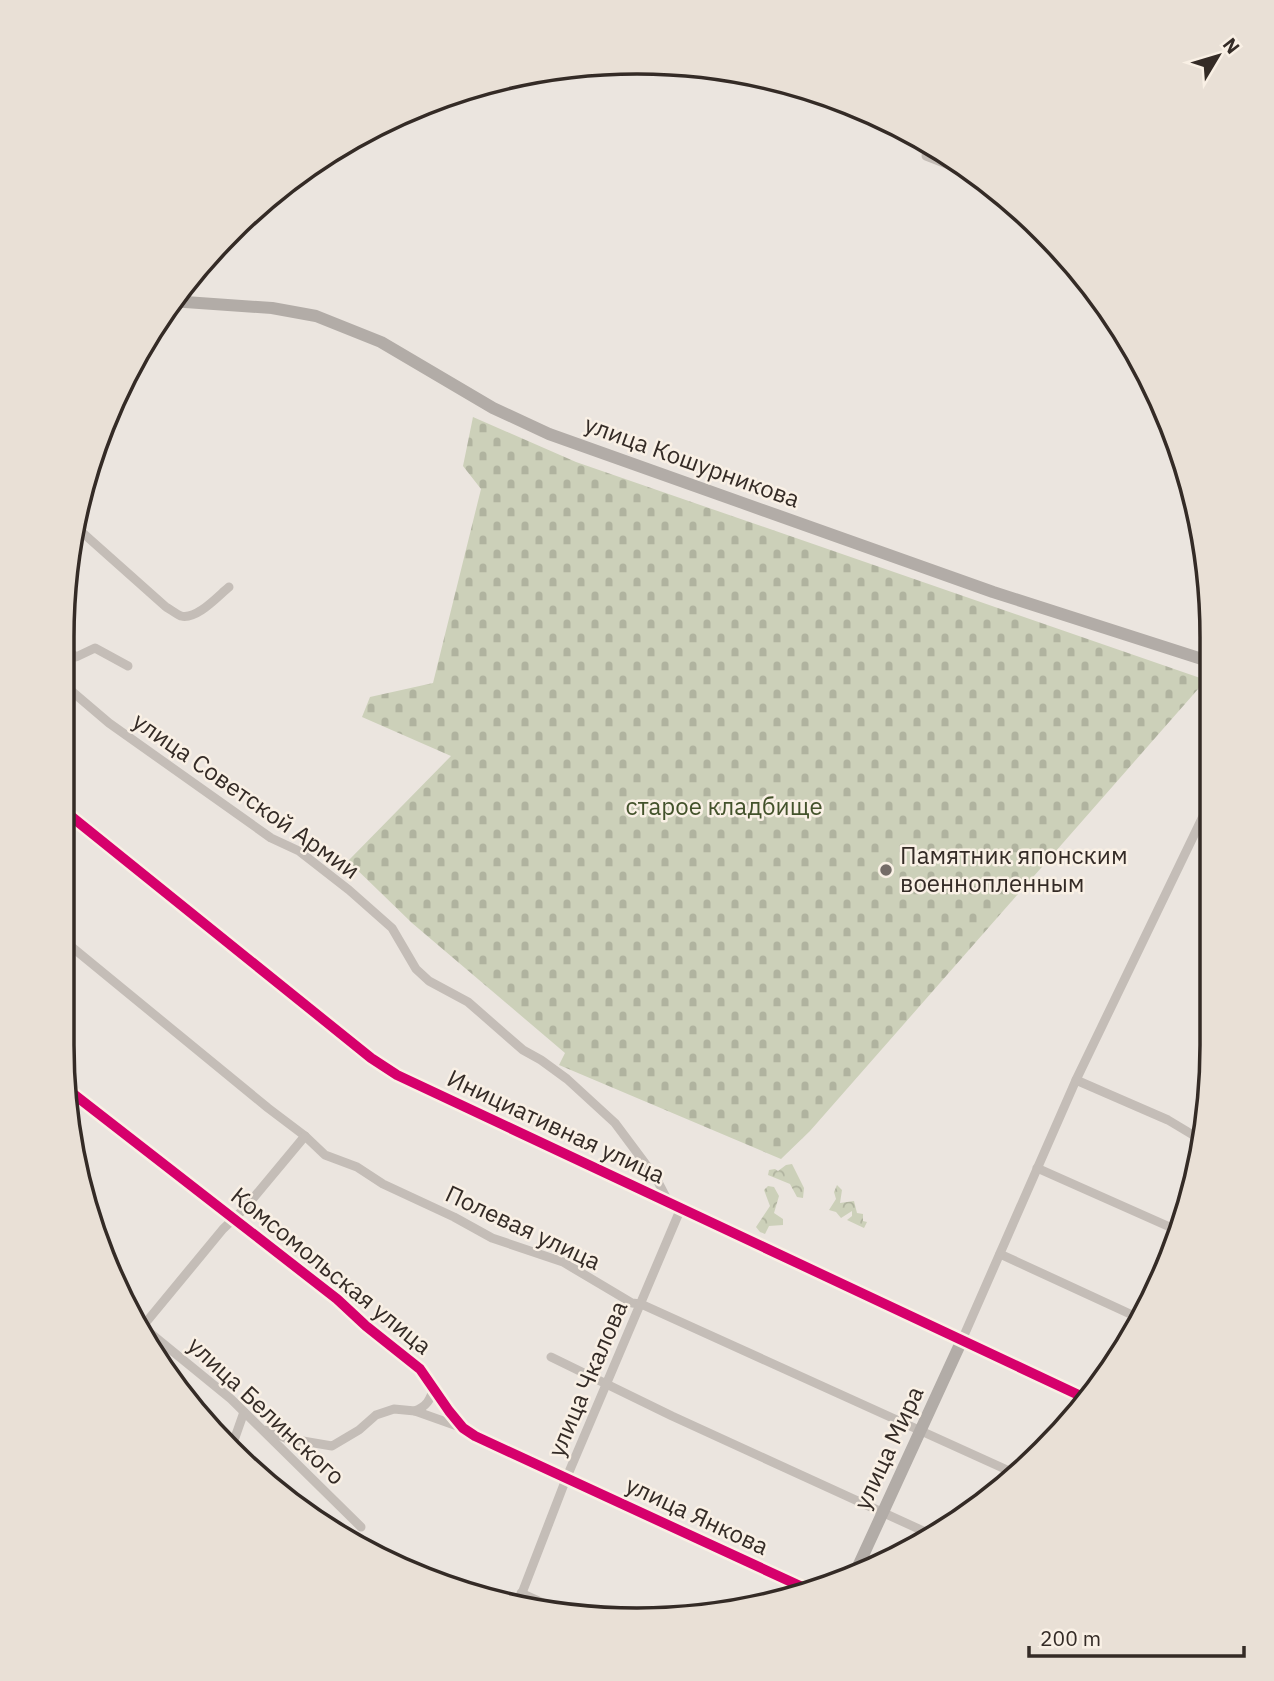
<svg xmlns="http://www.w3.org/2000/svg" width="1274" height="1681" font-family="'IBM Plex Sans',sans-serif">
  <style>
    .forest { fill: url(#forest-crowns) }
    .cemetery { fill: url(#cemetery-stones) }
    .lines { fill: none; stroke-linecap: round; stroke-linejoin: round }
    .minor { stroke: #c4bdb7; stroke-width: 9 }
    .major { stroke: #b2aca7; stroke-width: 12 }
    .cycleway-casing { stroke: #f9f0e5; stroke-width: 15 }
    .cycleway { stroke: #d6006c; stroke-width: 10 }
    .poi-dot { fill: #746c67; stroke: #f9f0e5; stroke-width: 2.5 }
    .labels { text-anchor: middle; stroke-width: 5; stroke-linejoin: round; paint-order: stroke }
    .street-label { font-size: 24px; fill: #342b26; stroke: #f9f0e5 }
    .park-label { font-size: 24px; fill: #43522b; stroke: #f9f0e5 }
    .poi-label { font-size: 24px; fill: #342b26; stroke: #f9f0e5; text-anchor: start }
    .rim { fill: none; stroke: #342b26; stroke-width: 3.5 }
  </style>
  <defs>
    <pattern id="forest-crowns" width="20" height="18" patternUnits="userSpaceOnUse" patternTransform="scale(1.75)"><rect width="20" height="18" fill="#ccd0b9"/><path d="M2 6a3 3 0 1 1 6 0M12 15a3 3 0 1 1 6 0" fill="none" stroke="#b0b39f"/></pattern>
    <pattern id="cemetery-stones" width="16" height="16" patternUnits="userSpaceOnUse" patternTransform="scale(1.75)"><rect width="16" height="16" fill="#ccd0b9"/><path d="M2 7V4a2 2 0 0 1 4 0v3zM10 15v-3a2 2 0 0 1 4 0v3z" fill="#b0b39f"/></pattern>
  </defs>
  <rect width="100%" height="100%" fill="#ebe5df"/>
  <!-- forest -->
  <g class="forest">
    <polygon points="792,1164 804,1188 803,1198 797,1197 790,1184 768,1175 769,1170 775,1169 778,1171 786,1165"/>
    <polygon points="837,1185 842,1190 840,1203 854,1201 857,1213 863,1214 863,1221 867,1222 864,1228 847,1220 852,1216 852,1211 841,1218 836,1212 829,1210 836,1199 834,1192"/>
    <polygon points="768,1186 774,1187 779,1196 774,1213 783,1219 783,1225 769,1226 765,1234 760,1232 756,1227 770,1206 764,1190"/>
  </g>
  <!-- cemetery -->
  <polygon class="cemetery" points="473,417 576,462 1206,680 810,1131 781,1159 559,1065 565,1053 412,923 348,861 451,756 362,717 370,697 433,683 481,489 463,466"/>
  <g class="lines">
    <!-- minor -->
    <g class="minor">
      <polyline points="926,156 980,177"/>
      <path d="M75,526L166,607C170,609 176,614 181,616C197,620 218,596 229,587"/>
      <polyline points="62,646 76,657 95,648 128,666"/>
      <polyline points="62,683 109,723 271,838 299,851 349,890 392,928 416,969 429,981 468,1002 523,1050 541,1060 567,1079 615,1123 656,1178 669,1203"/>
      <polyline points="62,809 371,1058 397,1075 1085,1398"/>
      <polyline points="62,939 268,1108 305,1136 325,1155 357,1167 383,1184 454,1217 492,1238 563,1262 632,1303 641,1304 1016,1474"/>
      <polyline points="1076,1080 1168,1120 1203,1141"/>
      <polyline points="67,1089 337,1299 366,1326 420,1369 449,1411 463,1428 475,1436 811,1591"/>
      <polyline points="1037,1168 1181,1232"/>
      <polyline points="1000,1254 1141,1319"/>
      <polyline points="133,1319 231,1399 361,1527"/>
      <polyline points="138,1332 223,1229 245,1208 305,1136"/>
      <polyline points="962,1340 1076,1080 1208,806"/>
      <polyline points="551,1357 672,1416 932,1535"/>
      <path d="M415,1411C427,1406 430,1400 434,1388"/>
      <polyline points="267,1430 285,1438 332,1446 359,1430 376,1415 394,1409 415,1411 460,1427"/>
      <polyline points="232,1446 244,1412"/>
      <polyline points="474,1588 515,1605"/>
      <polyline points="521,1593 561,1611"/>
      <polyline points="517,1606 566,1479 681,1208"/>
    </g>
    <!-- major -->
    <g class="major">
      <polyline points="171,301 272,308 316,316 381,342 493,408 549,434 993,592 1208,661"/>
      <polyline points="855,1573 962,1340"/>
    </g>
    <defs>
      <g id="cycleway">
        <polyline points="62,809 371,1058 397,1075 1085,1398"/>
        <polyline points="67,1089 337,1299 366,1326 420,1369 449,1411 463,1428 475,1436 811,1591"/>
      </g>
    </defs>
    <!-- cycleway casing -->
    <use href="#cycleway" class="cycleway-casing"/>
    <!-- cycleway -->
    <use href="#cycleway" class="cycleway"/>
  </g>
  <!-- markers -->
  <circle class="poi-dot" cx="886" cy="870" r="7"/>
  <g class="labels">
    <!-- street labels -->
    <g class="street-label">
      <text transform="translate(692 462) rotate(20)" y="8">улица Кошурникова</text>
      <text transform="translate(246 796) rotate(35)" y="8">улица Советской Армии</text>
      <text transform="translate(556 1127) rotate(25)" y="8">Инициативная улица</text>
      <text transform="translate(523 1228) rotate(25)" y="8">Полевая улица</text>
      <text transform="translate(331 1271) rotate(39)" y="8">Комсомольская улица</text>
      <text transform="translate(588 1379) rotate(-67)" y="8">улица Чкалова</text>
      <text transform="translate(266 1411) rotate(43)" y="8">улица Белинского</text>
      <text transform="translate(889 1448) rotate(-65)" y="8">улица Мира</text>
      <text transform="translate(697 1516) rotate(25)" y="8">улица Янкова</text>
    </g>
    <!-- park labels -->
    <g class="park-label">
      <text x="724" y="815">старое кладбище</text>
    </g>
    <!-- poi labels -->
    <g class="poi-label">
      <text x="900" y="864">Памятник японским<tspan x="900" dy="28">военнопленным</tspan></text>
    </g>
  </g>
  <!-- crop -->
  <path d="M0 0H1274V1681H0ZM637 74H637A563 563 0 0 1 1200 637V1045A563 563 0 0 1 637 1608H637A563 563 0 0 1 74 1045V637A563 563 0 0 1 637 74Z" fill="#e9e0d6" fill-rule="evenodd"/>
  <path class="rim" d="M637 74H637A563 563 0 0 1 1200 637V1045A563 563 0 0 1 637 1608H637A563 563 0 0 1 74 1045V637A563 563 0 0 1 637 74Z"/>
  <!-- north arrow -->
  <g transform="translate(1218 56) rotate(52)" stroke="#f9f0e5" stroke-width="5" paint-order="stroke">
  <path d="M0-5L12 26L0 18L-12 26Z" fill="#342b26"/>
  <text y="-10" font-size="19" font-weight="bold" text-anchor="middle" fill="#342b26">N</text>
  </g>
  <!-- scale -->
  <path d="M1029 1646v10h215v-10" fill="none" stroke="#342b26" stroke-width="3.5"/>
  <text x="1040" y="1646" font-size="21" fill="#342b26" stroke="#f9f0e5" stroke-width="5" paint-order="stroke">200 m</text>
</svg>
